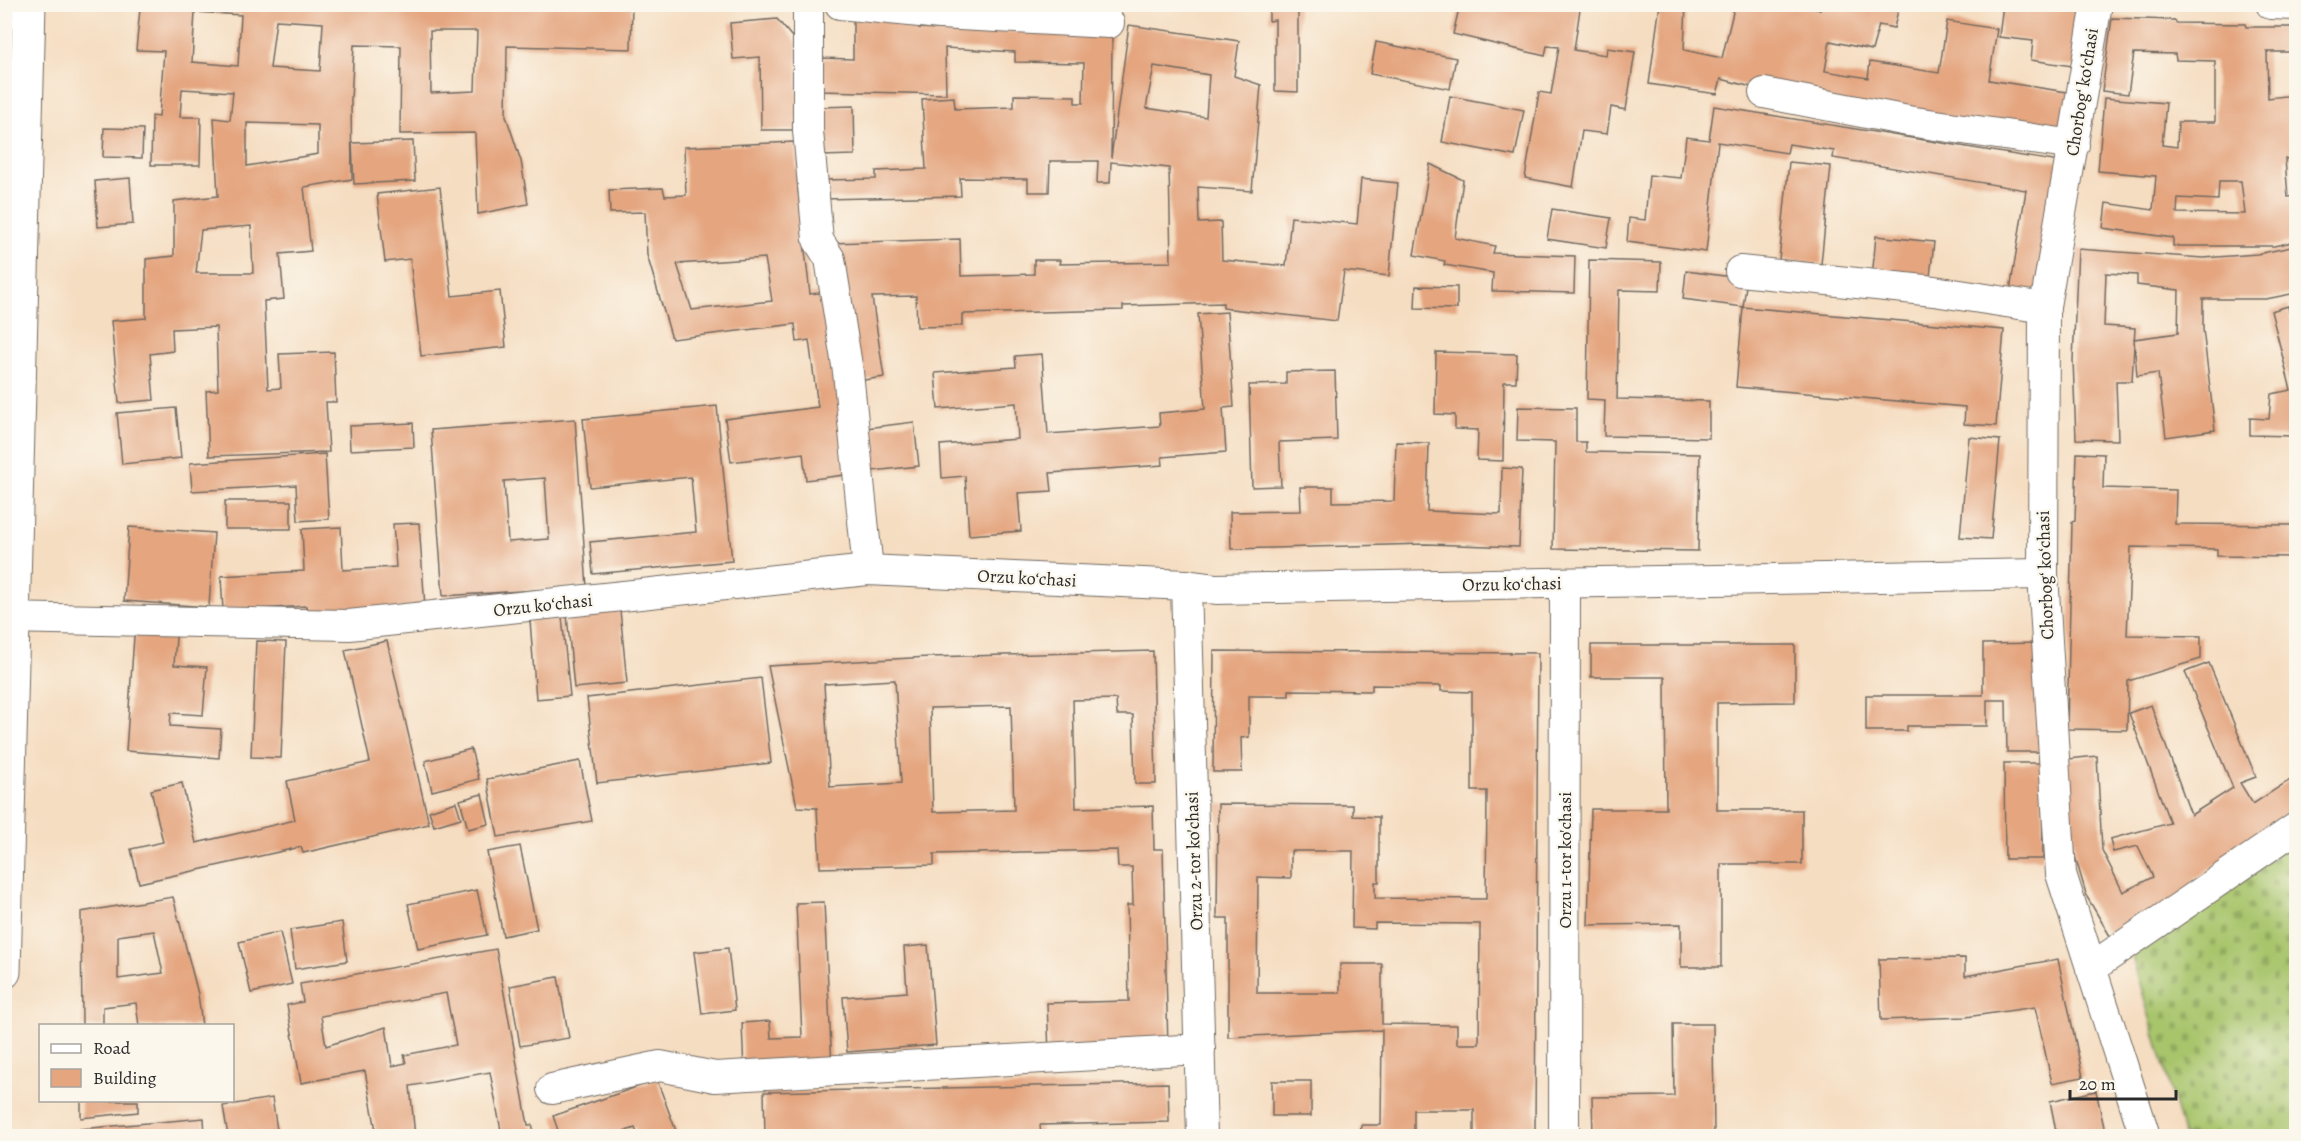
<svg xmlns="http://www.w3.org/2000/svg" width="2301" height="1141" font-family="Alegreya,serif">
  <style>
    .cemetery { fill: url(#cemetery-stones); stroke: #6a784c; stroke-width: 1.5 }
    .building { fill: #e4a57f; fill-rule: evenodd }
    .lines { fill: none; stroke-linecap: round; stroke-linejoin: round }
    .street-casing { stroke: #726960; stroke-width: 32 }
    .primary-casing { stroke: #726960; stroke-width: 35 }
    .street { stroke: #fff; stroke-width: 30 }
    .primary { stroke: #fff; stroke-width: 33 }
    .labels { text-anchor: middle; stroke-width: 4.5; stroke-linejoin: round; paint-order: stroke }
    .street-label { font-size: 18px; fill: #2b2b2b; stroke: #fbf7ec }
  </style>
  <defs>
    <pattern id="cemetery-stones" width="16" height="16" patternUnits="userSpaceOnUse" patternTransform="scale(1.5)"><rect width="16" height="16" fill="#a8c56c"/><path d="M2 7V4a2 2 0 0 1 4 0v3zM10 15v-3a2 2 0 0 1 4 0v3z" fill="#91a95e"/></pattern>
  </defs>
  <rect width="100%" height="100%" fill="#fbf7ec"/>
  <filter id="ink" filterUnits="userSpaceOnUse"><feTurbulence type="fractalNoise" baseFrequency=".0167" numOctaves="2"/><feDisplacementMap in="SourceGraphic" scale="12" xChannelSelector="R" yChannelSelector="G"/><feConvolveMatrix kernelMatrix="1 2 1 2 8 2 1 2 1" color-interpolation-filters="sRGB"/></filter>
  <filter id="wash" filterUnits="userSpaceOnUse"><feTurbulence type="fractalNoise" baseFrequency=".008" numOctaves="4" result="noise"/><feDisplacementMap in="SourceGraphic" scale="24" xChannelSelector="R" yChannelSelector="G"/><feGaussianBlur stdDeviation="1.35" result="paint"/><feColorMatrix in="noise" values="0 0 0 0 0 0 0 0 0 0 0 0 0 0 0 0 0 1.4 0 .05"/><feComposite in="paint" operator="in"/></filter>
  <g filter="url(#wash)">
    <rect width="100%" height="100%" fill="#f5ddc1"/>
    <!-- cemetery -->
    <polygon class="cemetery" points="2296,839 2296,1136 2184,1136 2132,956 2194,918"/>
    <g id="blocks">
      <!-- building -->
      <g class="building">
        <path d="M119,4H632L631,49L507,46L506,116L521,161L528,204L478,214L475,133L400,134L401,46L354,45L351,100L352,179L304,187L311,251L280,254L284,299L264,301L268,389L281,388L279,354L334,352L336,402H326L329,452L209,456L206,391L218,390L216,327L172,329L173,351L150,354L154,400L119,403L111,321L146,318V259L174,256V201L218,196L214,118L230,120L233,92L182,89L180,117H201L200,165H151L152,116L159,117L164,51L136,50L140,9L119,7ZM195,12L241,15L238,66L192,62ZM276,20L323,23L320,71L270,68ZM430,31H477L475,91L431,93ZM247,123L318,125V154L247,166ZM251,226L253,273H196L201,230Z"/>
        <polygon points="1269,4 1298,4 1298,92 1275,91 1275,20 1269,21"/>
        <polygon points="1460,4 1554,4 1580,9 1574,50 1606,55 1607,48 1635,52 1626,110 1611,107 1607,134 1582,131 1573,187 1525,178 1539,92 1551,94 1559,47 1547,46 1545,56 1453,34"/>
        <polygon points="1660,4 1686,4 1684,50 1722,58 1734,8 1719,4 1809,4 1809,7 1820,10 1822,4 1899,6 1894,28 1879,25 1872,50 1830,41 1825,71 1868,78 1870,62 1939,73 1947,21 1997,29 1989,80 2073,93 2066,139 1786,96 1721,79 1717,94 1649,84"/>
        <polygon points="2003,4 2087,4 2079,67 2031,60 2033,41 1999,37"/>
        <path d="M2112,18L2173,20L2177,23L2245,24L2246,27H2296V61L2293,52H2267L2268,98L2296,95V158L2285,159L2288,197L2296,196V241L2274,246H2173V238L2103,228L2106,203L2153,210L2156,176L2098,171L2104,98L2166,103L2162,145L2177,147L2178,122H2215V61L2176,60L2175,54L2134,53L2128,94L2102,91ZM2219,181H2241L2245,214L2177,213L2178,198L2218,200Z"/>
        <polygon points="777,19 797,43 798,130 761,130 760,57 733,59 730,23"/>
        <path d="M853,19L919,20V28L1112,36L1111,158L1129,25L1239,41L1234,76L1261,85L1252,191L1198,187L1199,223L1221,222L1222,260L1286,266L1291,217L1357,224L1361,179L1398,183L1389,276L1344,271L1337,321L1223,308V303L1123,306V310L962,314V326L917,327L916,296L872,297L884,377L851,382L831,243L960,239L961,276L1034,274V260H1060L1059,264L1171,262L1169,168L1111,162L1110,183H1097L1098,161H1050L1049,192H1028V179L960,178L961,196L823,199V180L876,179V171L926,169L922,99L954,97L955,109L1014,107V95L1075,96V103H1083L1084,63L1015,62V52L945,48L946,94L819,91V58L853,59ZM1154,66L1209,75L1206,117L1146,108Z"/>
        <polygon points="1376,42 1456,58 1450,89 1370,74"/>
        <polygon points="1450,96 1524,110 1515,156 1442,142"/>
        <polygon points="854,106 855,155 820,156 819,107"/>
        <polygon points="1714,106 2060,162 2038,296 2010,291 2026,190 1833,158 1834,151 1789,144 1787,153 1718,142 1706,252 1627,242 1629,218 1645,220 1649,175 1681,178 1686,137 1709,140"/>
        <polygon points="104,128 143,129 142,158 103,157"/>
        <polygon points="413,141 415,181 354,184 352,143"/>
        <path d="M795,142L798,190L810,294L829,292L852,474L806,480L803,453L731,462L725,419L818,407L809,340L797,342L795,324L672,339L647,255L645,212L610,213L609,190L663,188L665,196L686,195L684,147ZM765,258L772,301L692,310L677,264Z"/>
        <polygon points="1789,162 1831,166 1821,264 1779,260"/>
        <polygon points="1430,164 1463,180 1455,238 1495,246 1493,253 1575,256 1574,293 1492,291 1493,273 1444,265 1445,261 1414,255"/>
        <polygon points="130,178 133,224 98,227 95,181"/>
        <polygon points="440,187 452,296 500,291 506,347 421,356 410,259 385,262 377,194"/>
        <polygon points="1552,209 1611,218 1606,248 1547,239"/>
        <polygon points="1876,236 1934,242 1929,285 1872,278"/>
        <polygon points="2296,246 2296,293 2266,299 2203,299 2203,329 2215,430 2166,437 2158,373 2137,376 2134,339 2178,333 2179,290 2137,285 2137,275 2106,273 2104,326 2135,328 2132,381 2116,381 2118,440 2076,439 2073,360 2078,249 2203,258 2257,254"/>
        <polygon points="1589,260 1661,262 1660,291 1619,290 1617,399 1709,401 1709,438 1604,436 1605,400 1587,399"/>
        <polygon points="1686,271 1747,279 1743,307 1683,299"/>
        <polygon points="1416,286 1457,287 1457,309 1415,308"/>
        <polygon points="2288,306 2292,324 2296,323 2296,436 2250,435 2250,418 2269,419 2271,394 2291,390 2271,311"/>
        <polygon points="1743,307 2004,330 1996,426 1964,424 1965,407 1736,387"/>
        <polygon points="1227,312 1234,407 1223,408 1226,452 1162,457 1163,465 1050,473 1052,491 1018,493 1021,531 969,535 965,476 942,478 940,445 1018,439 1016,403 938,409 935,373 1016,367 1015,356 1042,354 1048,434 1160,426 1159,413 1205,409 1198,314"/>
        <polygon points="1436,352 1517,354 1516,382 1504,382 1503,461 1477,460 1478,430 1455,429 1455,415 1435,414"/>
        <polygon points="1335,371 1337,440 1279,442 1281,486 1252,487 1249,385 1286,384 1286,372"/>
        <polygon points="717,406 732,561 593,574 590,542 696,532 691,477 590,487 583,419"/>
        <polygon points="1518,407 1576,408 1576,442 1586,442 1586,452 1700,454 1698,551 1553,549 1555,442 1517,441"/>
        <polygon points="176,408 181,458 122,464 117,413"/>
        <path d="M575,419L587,587L443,596L431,430ZM545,478L549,539L508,542L504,481Z"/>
        <polygon points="914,422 919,466 863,472 858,429"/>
        <polygon points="413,423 414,447 350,450 349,426"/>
        <polygon points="1969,437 2000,440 1991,539 1960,537"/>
        <polygon points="1396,442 1429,443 1427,511 1501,514 1502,468 1522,469 1519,547 1426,544 1231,549 1230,512 1301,511 1300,487 1333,487 1333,502 1394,501"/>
        <polygon points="2077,453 2104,454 2103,488 2176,490 2175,524 2295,525 2295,557 2217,556 2217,549 2131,547 2127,635 2201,636 2201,659 2128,681 2127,730 2067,729 2072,522 2075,521"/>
        <polygon points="325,454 329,519 298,521 296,485 192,491 190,463"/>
        <rect x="225" y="501" width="66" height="28"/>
        <polygon points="419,523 425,607 307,614 306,606 223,611 221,576 304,571 302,529 341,527 343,570 396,567 393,524"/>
        <polygon points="129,527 214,533 209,607 124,601"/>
        <polygon points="620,610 627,683 574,688 567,615"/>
        <polygon points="562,617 570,696 536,699 530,620"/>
        <polygon points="135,622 177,624 174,665 207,667 203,715 171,713 170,726 221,729 219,758 126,751"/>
        <polygon points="256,641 286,642 281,758 251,757"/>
        <polygon points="387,641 429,824 303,853 301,847 139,883 131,849 163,842 151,790 182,783 196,843 295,820 287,781 370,762 345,650"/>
        <polygon points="2039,643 2040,752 2007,752 2006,700 1987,700 1987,726 1907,726 1907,731 1866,731 1866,695 1983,695 1983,644"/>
        <polygon points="1591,645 1795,645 1795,702 1717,703 1717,810 1802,810 1802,864 1721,864 1721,967 1681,967 1681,924 1588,925 1591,809 1666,809 1665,677 1591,677"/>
        <path d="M1153,651L1156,784H1135L1133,715H1117L1116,699L1073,700L1076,808L1153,806L1154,849H1163L1168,1049L1049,1053L1047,1003L1129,1001L1127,905H1133L1132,867H1118L1117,850L934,854V865L820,868L817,808L797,807L768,666L929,657ZM895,680L901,783L830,787L824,684ZM1011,706L1014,810L933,812L930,708Z"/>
        <path d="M1214,651L1538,653L1535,1136H1474V1110H1414V1136H1360L1361,1125H1381L1382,1030L1228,1037V918H1217L1218,804L1353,805V816L1379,817V882H1375V898L1486,899L1487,791H1472V692L1441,691V686L1372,685V691L1289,690V696H1249V737L1241,738L1242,772H1213ZM1291,851H1353L1352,928L1375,929V923L1480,924L1479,1044H1457V1025L1382,1024V964H1340V993H1257L1258,877L1291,878Z"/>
        <polygon points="2209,663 2256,777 2240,783 2253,804 2296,776 2296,812 2192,881 2196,893 2110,936 2087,897 2075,856 2068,759 2097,756 2102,850 2123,892 2153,877 2138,846 2113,852 2110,839 2170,823 2129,713 2151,705 2191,815 2233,788 2185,672"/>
        <polygon points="761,678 771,763 597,783 587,698"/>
        <polygon points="471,749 479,779 432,791 425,761"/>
        <polygon points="580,761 592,821 498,837 487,779"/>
        <polygon points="2004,763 2042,763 2043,859 2005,859"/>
        <polygon points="482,794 489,824 468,829 460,800"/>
        <polygon points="456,802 461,818 434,826 429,811"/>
        <polygon points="520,846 537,929 503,936 487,852"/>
        <polygon points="477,890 487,935 418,949 408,904"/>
        <path d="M173,897L198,994L202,1026H139L136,1003L103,1007V1026H82L81,912ZM154,931L163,973L118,979V936Z"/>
        <polygon points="824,902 832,1068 744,1072 742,1023 770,1021 771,1038 802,1037 796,903"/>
        <polygon points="342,922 347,961 295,969 290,930"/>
        <polygon points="280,932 292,984 251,993 239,942"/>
        <polygon points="928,945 936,1045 847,1052 843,997 907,992 904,947"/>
        <polygon points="728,948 735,1010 702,1014 694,952"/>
        <path d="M496,949L528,1125H532L535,1136H502L490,1072L410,1086L415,1136H377L365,1071L301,1083L287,1005L303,1002L300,984ZM446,993L456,1045L404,1055L406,1063L392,1066L386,1027L326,1046L321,1016Z"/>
        <polygon points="1965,958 1965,976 2058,959 2083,1077 2052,1083 2035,1007 1966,1017 1881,1020 1879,959"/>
        <polygon points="558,977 569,1038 520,1046 510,986"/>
        <polygon points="1673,1024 1713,1024 1714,1136 1593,1136 1592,1097 1674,1096"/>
        <polygon points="657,1080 678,1136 638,1136 635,1128 610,1136 560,1136 553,1116"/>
        <rect x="1272" y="1081" width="39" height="35"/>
        <polygon points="1168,1083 1169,1122 1040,1125 1041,1136 765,1136 764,1092"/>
        <polygon points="2096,1091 2106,1136 2057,1136 2050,1101"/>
        <polygon points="272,1098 278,1136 228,1136 223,1106"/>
        <polygon points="81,1101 138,1101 138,1112 81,1118"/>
        <polygon points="204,1118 205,1136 81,1136 80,1129"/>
      </g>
    </g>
  </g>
  <g filter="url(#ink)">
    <use href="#blocks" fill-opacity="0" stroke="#726960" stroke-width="1.5"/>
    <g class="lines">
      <defs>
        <g id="street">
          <polyline points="808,4 808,131 818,240 830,259 848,372 868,570"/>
          <polyline points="840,4 940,14 1109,23"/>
          <polyline points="2097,4 2044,312 2043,574 2061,874 2145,1136"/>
          <polyline points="2271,4 2296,5"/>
          <polyline points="1764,93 1908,121 2074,145"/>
          <polyline points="1740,271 1934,291 2045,308"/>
          <polyline points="1186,585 1202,1136"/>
          <polyline points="4,618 349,625 868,570 1186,585 1216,589 2043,574"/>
          <polyline points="2091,968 2296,828"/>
          <polyline points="552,1089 660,1066 715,1077 1200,1049"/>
          <polyline points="1564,1136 1565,583"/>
        </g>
        <polyline id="primary" points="4,972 29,4"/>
      </defs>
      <!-- street casing -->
      <use href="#street" class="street-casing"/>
      <!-- primary casing -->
      <use href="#primary" class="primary-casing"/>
      <!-- street -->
      <use href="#street" class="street"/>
      <!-- primary -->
      <use href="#primary" class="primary"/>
    </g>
  </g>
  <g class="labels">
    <!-- street labels -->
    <g class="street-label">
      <text transform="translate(2082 92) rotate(-81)" y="6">Chorbogʻ koʻchasi</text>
      <text transform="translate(2045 575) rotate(-92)" y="6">Chorbogʻ koʻchasi</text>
      <text transform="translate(1027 578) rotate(3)" y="6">Orzu koʻchasi</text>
      <text transform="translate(1512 584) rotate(-1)" y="6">Orzu koʻchasi</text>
      <text transform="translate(543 605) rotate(-6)" y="6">Orzu koʻchasi</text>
      <text transform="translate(1565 860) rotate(-90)" y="6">Orzu 1-tor ko'chasi</text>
      <text transform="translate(1194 861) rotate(-92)" y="6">Orzu 2-tor ko'chasi</text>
    </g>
  </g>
  <!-- margin -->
  <rect width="2301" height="1141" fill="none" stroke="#fbf7ec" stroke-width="24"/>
  <!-- legend -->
  <rect x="39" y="1024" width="195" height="78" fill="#fbf7ec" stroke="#a8a59f" stroke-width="1.5"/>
  <rect x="51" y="1044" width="30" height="9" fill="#ffffff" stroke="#a8a59f" stroke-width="1.5"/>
  <text x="93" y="1054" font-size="18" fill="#2b2b2b">Road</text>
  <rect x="51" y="1069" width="30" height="18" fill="#e4a57f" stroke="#a8a59f" stroke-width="1.5"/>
  <text x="93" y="1084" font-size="18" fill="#2b2b2b">Building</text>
  <!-- scale -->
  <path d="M2070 1090v9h106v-9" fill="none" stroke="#2b2b2b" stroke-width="3"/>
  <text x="2079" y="1090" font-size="18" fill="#2b2b2b" stroke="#fbf7ec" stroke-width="4.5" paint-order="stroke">20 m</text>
</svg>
